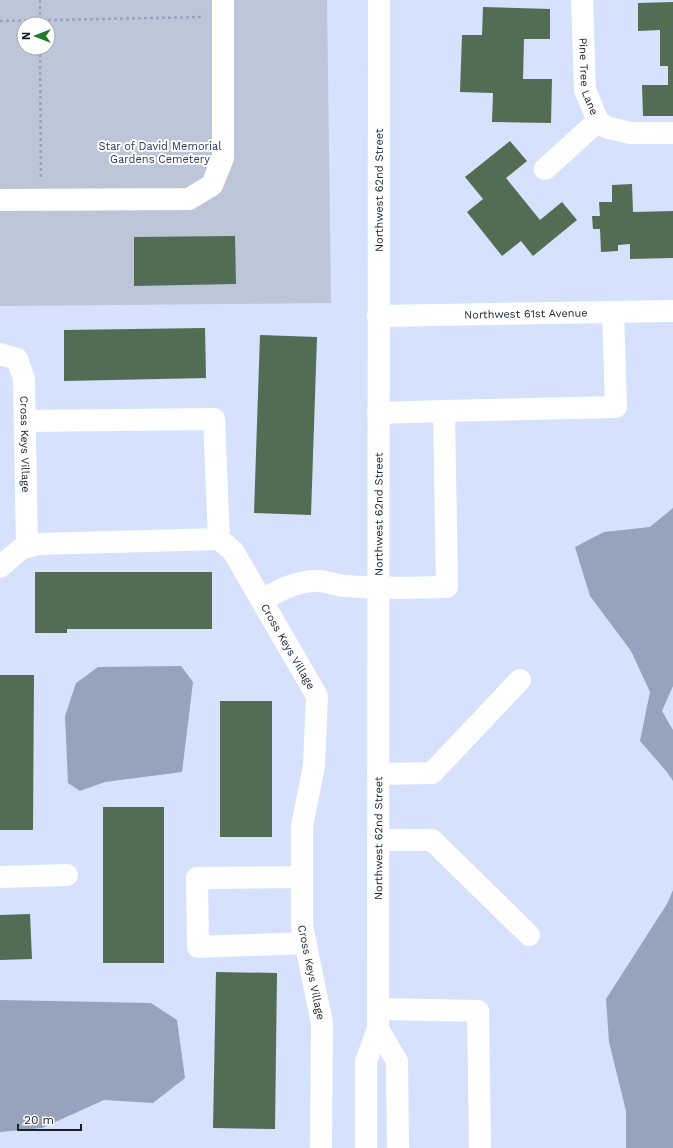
<svg xmlns="http://www.w3.org/2000/svg" width="673" height="1148" font-family="'Work Sans',sans-serif">
  <style>
    .green { fill: #bdc5d8; fill-rule: evenodd }
    .water { fill: #97a2bd }
    .building { fill: #536d54 }
    .lines { fill: none; stroke-linecap: round; stroke-linejoin: round }
    .path { stroke: #99a2ba; stroke-width: 2.5; stroke-dasharray: 3 3; stroke-linecap: butt }
    .minor { stroke: #fff; stroke-width: 22 }
    .labels { text-anchor: middle; stroke-width: 4; stroke-linejoin: round; paint-order: stroke }
    .street-label { font-size: 11px; fill: #1a1f2c; stroke: #fff }
    .park-label { font-size: 11px; fill: #29375e; stroke: #fff }
  </style>
  <rect width="100%" height="100%" fill="#d5e1fd"/>
  <!-- green -->
  <path class="green" d="M0,0H327L331,303L0,306ZM24,24H48V48H24Z"/>
  <!-- water -->
  <g class="water">
    <polygon points="673,508 673,686 662,711 673,730 673,781 667,772 640,741 650,692 631,651 590,596 575,547 604,532 650,527"/>
    <polygon points="181,666 193,682 182,772 105,782 80,791 68,783 65,716 76,683 98,667"/>
    <polygon points="673,890 673,1148 626,1148 626,1111 609,1042 606,999 667,904"/>
    <polygon points="0,1000 151,1003 177,1020 185,1078 153,1103 104,1100 42,1128 0,1132"/>
  </g>
  <!-- building -->
  <g class="building">
    <polygon points="673,2 673,116 643,116 642,85 668,85 668,66 660,66 660,30 638,31 638,3"/>
    <polygon points="483,7 550,9 550,39 524,39 523,79 552,79 551,123 492,122 493,93 460,92 462,35 482,35"/>
    <polygon points="510,141 527,161 506,178 540,220 562,202 577,220 533,256 521,241 502,256 467,212 483,199 465,177"/>
    <polygon points="632,184 633,212 673,211 673,258 630,259 630,244 618,245 618,251 601,252 600,229 593,229 592,216 600,216 599,202 612,202 612,185"/>
    <polygon points="235,236 236,284 134,286 134,237"/>
    <polygon points="205,328 206,378 64,381 64,330"/>
    <polygon points="260,335 317,337 311,515 254,513"/>
    <polygon points="35,572 212,572 212,629 67,629 67,633 35,633"/>
    <polygon points="0,675 34,675 33,830 0,830"/>
    <rect x="220" y="701" width="52" height="136"/>
    <rect x="103" y="807" width="61" height="156"/>
    <polygon points="30,914 32,959 0,960 0,915"/>
    <polygon points="216,972 277,973 275,1129 213,1128"/>
  </g>
  <g class="lines">
    <!-- path -->
    <g class="path">
      <polyline points="40,0 40,24"/>
      <polyline points="0,21 203,17"/>
      <polyline points="40,48 41,179"/>
    </g>
    <!-- minor -->
    <g class="minor">
      <path id="s1" d="M582,0L585,90L598,121L606,127L630,133H673"/>
      <polyline points="545,169 598,121"/>
      <polyline points="0,200 189,199 212,185 223,158 223,0"/>
      <path id="s2" d="M378,316L673,311"/>
      <path id="s3" d="M0,354L17,359L24,379L27,547"/>
      <polyline points="378,413 444,411"/>
      <polyline points="25,421 214,419 219,539"/>
      <path id="s4" d="M0,567L21,549L38,544L219,539L233,551L317,696L314,766L302,826V926L322,1023L321,1148"/>
      <path d="M262,600C278,591 294,582 313,581C324,579 335,586 346,586C379,589 413,588 447,587L444,411L616,407L613,312"/>
      <polyline points="378,774 432,773 520,680"/>
      <polyline points="378,840 432,840 529,935"/>
      <polyline points="0,877 67,875"/>
      <polyline points="302,877 197,878 198,947 306,943"/>
      <polyline points="378,1009 478,1011 480,1148"/>
      <polyline points="378,1029 397,1061 398,1148"/>
      <path id="s5" d="M366,1148V1061L378,1029L379,0"/>
    </g>
  </g>
  <g class="labels">
    <!-- street labels -->
    <g class="street-label">
      <text dy="4" stroke="none"><textPath href="#s1" startOffset="77">Pine Tree Lane</textPath></text>
      <text dy="4" stroke="none"><textPath href="#s5" startOffset="960">Northwest 62nd Street</textPath></text>
      <text dy="4" stroke="none"><textPath href="#s2" startOffset="148">Northwest 61st Avenue</textPath></text>
      <text dy="4" stroke="none"><textPath href="#s3" startOffset="104">Cross Keys Village</textPath></text>
      <text dy="4" stroke="none"><textPath href="#s5" startOffset="636">Northwest 62nd Street</textPath></text>
      <text dy="4" stroke="none"><textPath href="#s4" startOffset="355">Cross Keys Village</textPath></text>
      <text dy="4" stroke="none"><textPath href="#s5" startOffset="312">Northwest 62nd Street</textPath></text>
      <text dy="4" stroke="none"><textPath href="#s4" startOffset="691">Cross Keys Village</textPath></text>
    </g>
    <!-- park labels -->
    <g class="park-label">
      <text x="160" y="150">Star of David Memorial<tspan x="160" dy="13">Gardens Cemetery</tspan></text>
    </g>
  </g>
  <!-- north arrow -->
  <g transform="translate(36 36) rotate(270)"><circle r="19" fill="#ffffff" stroke="#a3a5ab"/>
  <path d="M0-3L7 15L0 10L-7 15Z" fill="#1b792a"/>
  <text y="-6" font-size="11" font-weight="bold" text-anchor="middle" fill="#1a1f2c">N</text>
  </g>
  <!-- scale -->
  <path d="M18 1124v6h63v-6" fill="none" stroke="#1a1f2c" stroke-width="2"/>
  <text x="24" y="1124" font-size="12" fill="#1a1f2c" stroke="#ffffff" stroke-width="3" paint-order="stroke">20 m</text>
</svg>
